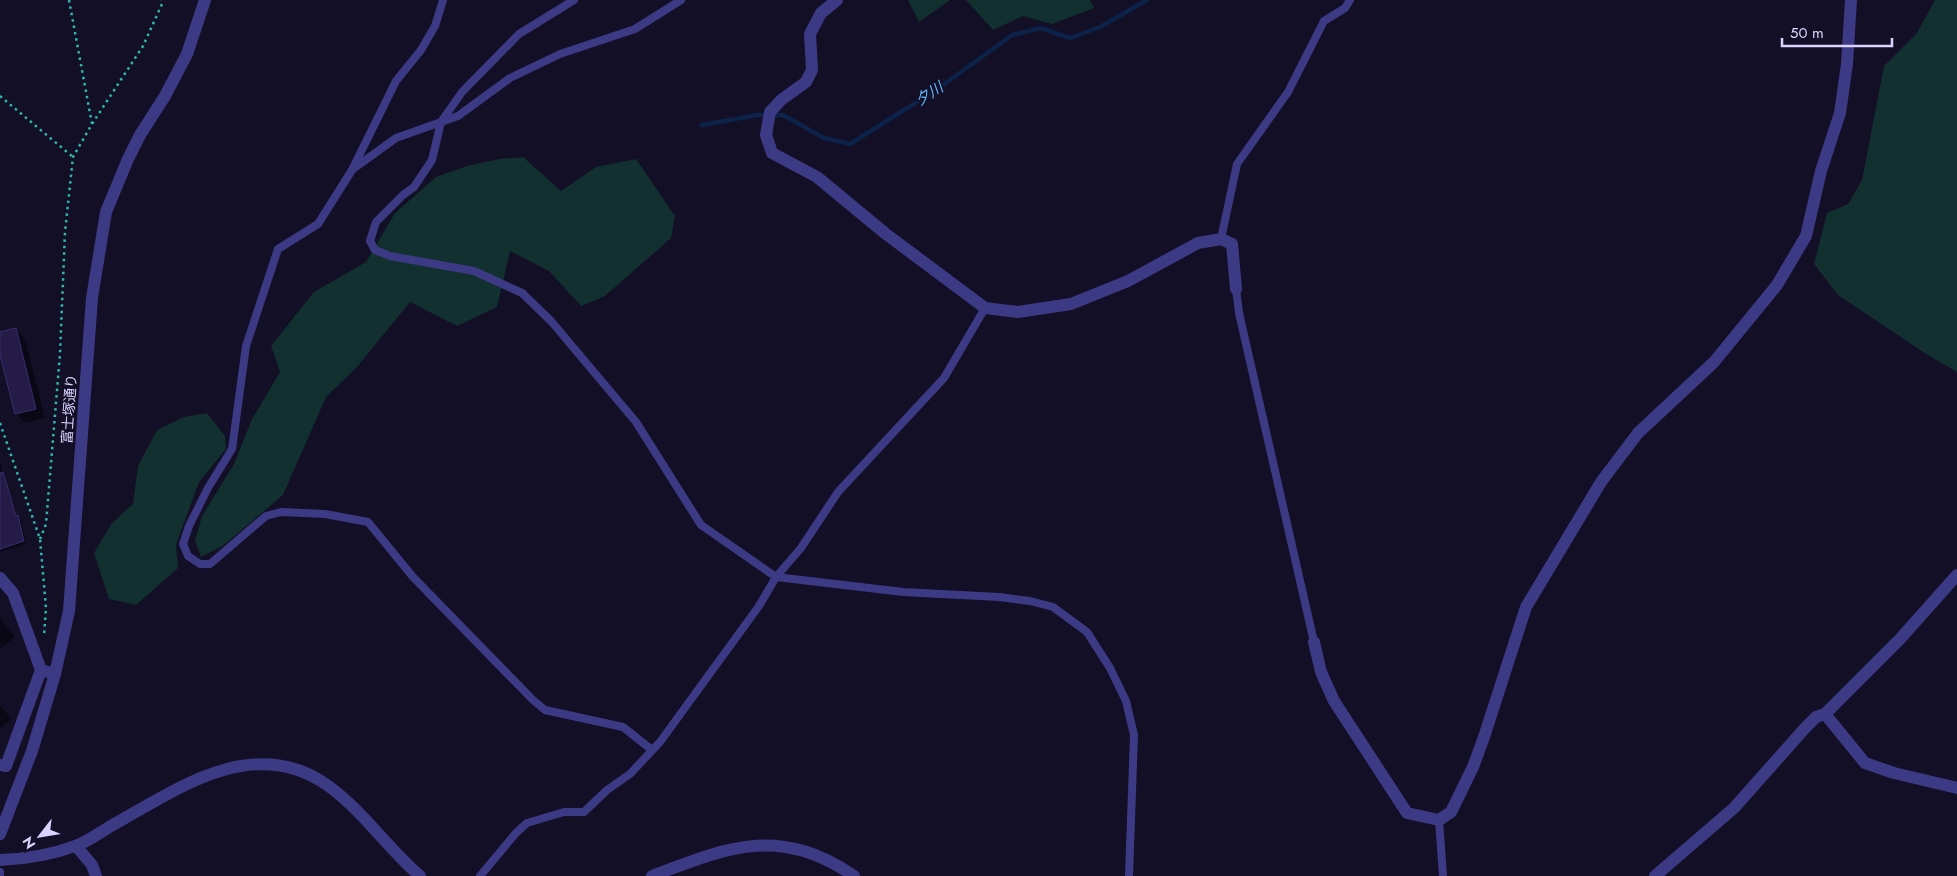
<svg xmlns="http://www.w3.org/2000/svg" width="1957" height="876" font-family="Jost,'Noto Sans JP',sans-serif">
  <style>
    .green { fill: #12302f }
    .shadow { fill: #0007 }
    .lines { fill: none; stroke-linecap: round; stroke-linejoin: round }
    .stream { stroke: #0c2248; stroke-width: 4.5 }
    .building { fill: #241b47; stroke: #3b2d73 }
    .path { stroke: #2fb8b0; stroke-width: 2.5; stroke-dasharray: 2.5 4; stroke-linecap: butt }
    .service { stroke: #3d3a85; stroke-width: 8 }
    .minor { stroke: #3d3a85; stroke-width: 12 }
    .tertiary { stroke: #3d3a85; stroke-width: 12 }
    .labels { text-anchor: middle; stroke-width: 4; stroke-linejoin: round; paint-order: stroke }
    .street-label { font-size: 14px; fill: #d9d4ff; stroke: #130f26 }
    .water-label { font-size: 15px; font-style: italic; fill: #62b6ff; stroke: #130f26 }
  </style>
  <rect width="100%" height="100%" fill="#130f26"/>
  <!-- green -->
  <g class="green">
    <polygon points="908,0 950,0 919,22"/>
    <polygon points="966,0 1090,0 1094,8 1052,24 1023,16 993,30"/>
    <polygon points="1935,0 1957,0 1957,372 1926,354 1838,295 1814,264 1827,213 1848,204 1862,180 1884,66 1917,33"/>
    <polygon points="523,157 561,191 596,167 636,159 675,216 671,238 605,296 581,306 549,271 510,251 497,307 457,326 410,302 357,367 326,397 283,495 224,545 201,557 195,541 202,516 234,464 252,419 280,372 271,346 314,292 366,262 395,213 436,177 467,166 499,159"/>
    <polygon points="207,413 225,436 226,449 199,482 176,545 178,568 136,605 109,599 94,553 112,523 133,504 138,466 157,430 184,417"/>
  </g>
  <!-- shadow -->
  <g class="shadow">
    <polygon points="16,330 25,339 45,418 25,423 16,413 0,349 0,334"/>
    <polygon points="0,463 17,516 21,519 26,544 1,552"/>
    <polygon points="0,618 15,637 0,649"/>
    <polygon points="0,705 11,719 0,728"/>
  </g>
  <g class="lines">
    <!-- stream -->
    <polyline class="stream" points="702,125 757,115 783,115 824,138 850,144 939,88 1012,35 1041,28 1070,38 1100,27 1147,0"/>
  </g>
  <!-- building -->
  <g class="building">
    <polygon points="16,328 36,409 15,414 0,355 0,332"/>
    <polygon points="3,472 16,516 18,515 24,541 0,549 0,473"/>
  </g>
  <g class="lines">
    <!-- path -->
    <g class="path">
      <polyline points="69,0 92,124"/>
      <polyline points="0,96 73,157"/>
      <polyline points="0,423 40,539 46,608 44,636"/>
      <polyline points="40,539 46,524 60,354 65,232 73,157 92,124 143,46 162,4 161,0"/>
    </g>
    <!-- service -->
    <g class="service">
      <polyline points="443,0 435,26 421,50 396,81 352,170 318,224 278,249 246,346 232,449 208,488 189,526 183,544 188,556 200,564 210,564 266,516 281,512 325,514 368,522 413,577 533,700 545,710 623,727 652,750"/>
      <polyline points="574,0 519,34 462,92 441,122 432,160 414,187 403,195 376,222 370,241 375,250 390,256 474,271 522,293 551,321 636,422 701,525 776,577 903,592 999,597 1030,601 1053,607 1087,632 1110,668 1126,701 1134,735 1129,876"/>
      <polyline points="353,169 396,138 458,116 510,78 560,54 635,29 681,0"/>
      <polyline points="1221,239 1237,164 1288,92 1324,21 1345,8 1350,0"/>
      <polyline points="1236,289 1239,313 1314,642"/>
      <polyline points="1439,820 1443,876"/>
      <polyline points="0,872 0,876"/>
      <polyline points="480,876 516,833 527,823 564,812 584,812 607,790 630,774 660,742 759,606 776,577 801,548 838,492 944,378 985,308"/>
    </g>
    <!-- minor -->
    <g class="minor">
      <polyline points="837,0 821,13 810,34 812,70 806,82 781,100 770,112 766,135 772,153 817,177 886,234 985,308 1018,312 1071,304 1128,281 1198,243 1221,239 1232,244 1236,289"/>
      <polyline points="0,578 13,593 41,670 55,674"/>
      <polyline points="1314,642 1321,672 1334,701 1407,813 1439,820 1451,812 1473,767 1484,737 1526,607 1601,482 1638,433 1714,362 1777,285 1806,236 1821,171 1840,113 1847,64 1851,0"/>
      <polyline points="1825,714 1865,763 1894,773 1957,788"/>
      <polyline points="0,765 6,766 41,670"/>
      <polyline points="76,846 92,865 96,876"/>
      <polyline points="1655,876 1734,808 1805,728 1816,717 1825,714 1900,639 1957,575"/>
    </g>
    <!-- tertiary -->
    <g class="tertiary">
      <polyline points="0,834 32,751 55,674 69,611 92,298 106,212 128,159 140,135 165,96 187,54 205,0"/>
      <path d="M0,860C25,859 51,855 75,846C87,842 99,833 111,826C174,791 249,736 321,781C359,805 386,847 420,876"/>
      <path d="M652,876C728,847 779,825 854,876"/>
    </g>
  </g>
  <g class="labels">
    <!-- street labels -->
    <g class="street-label">
      <text transform="translate(69 409) rotate(-86)" y="5">富士塚通り</text>
    </g>
    <!-- water labels -->
    <g class="water-label">
      <text transform="translate(929 94) rotate(-33)" y="5">夕川</text>
    </g>
  </g>
  <!-- north arrow -->
  <g transform="translate(40 836) rotate(239)" stroke="#130f26" stroke-width="4" paint-order="stroke">
  <path d="M0-4L9 19L0 12L-9 19Z" fill="#d9d4ff"/>
  <text y="-8" font-size="14" font-weight="bold" text-anchor="middle" fill="#d9d4ff">N</text>
  </g>
  <!-- scale -->
  <path d="M1782 38v8h110v-8" fill="none" stroke="#d9d4ff" stroke-width="2.5"/>
  <text x="1790" y="38" font-size="15" fill="#d9d4ff" stroke="#130f26" stroke-width="4" paint-order="stroke">50 m</text>
</svg>
